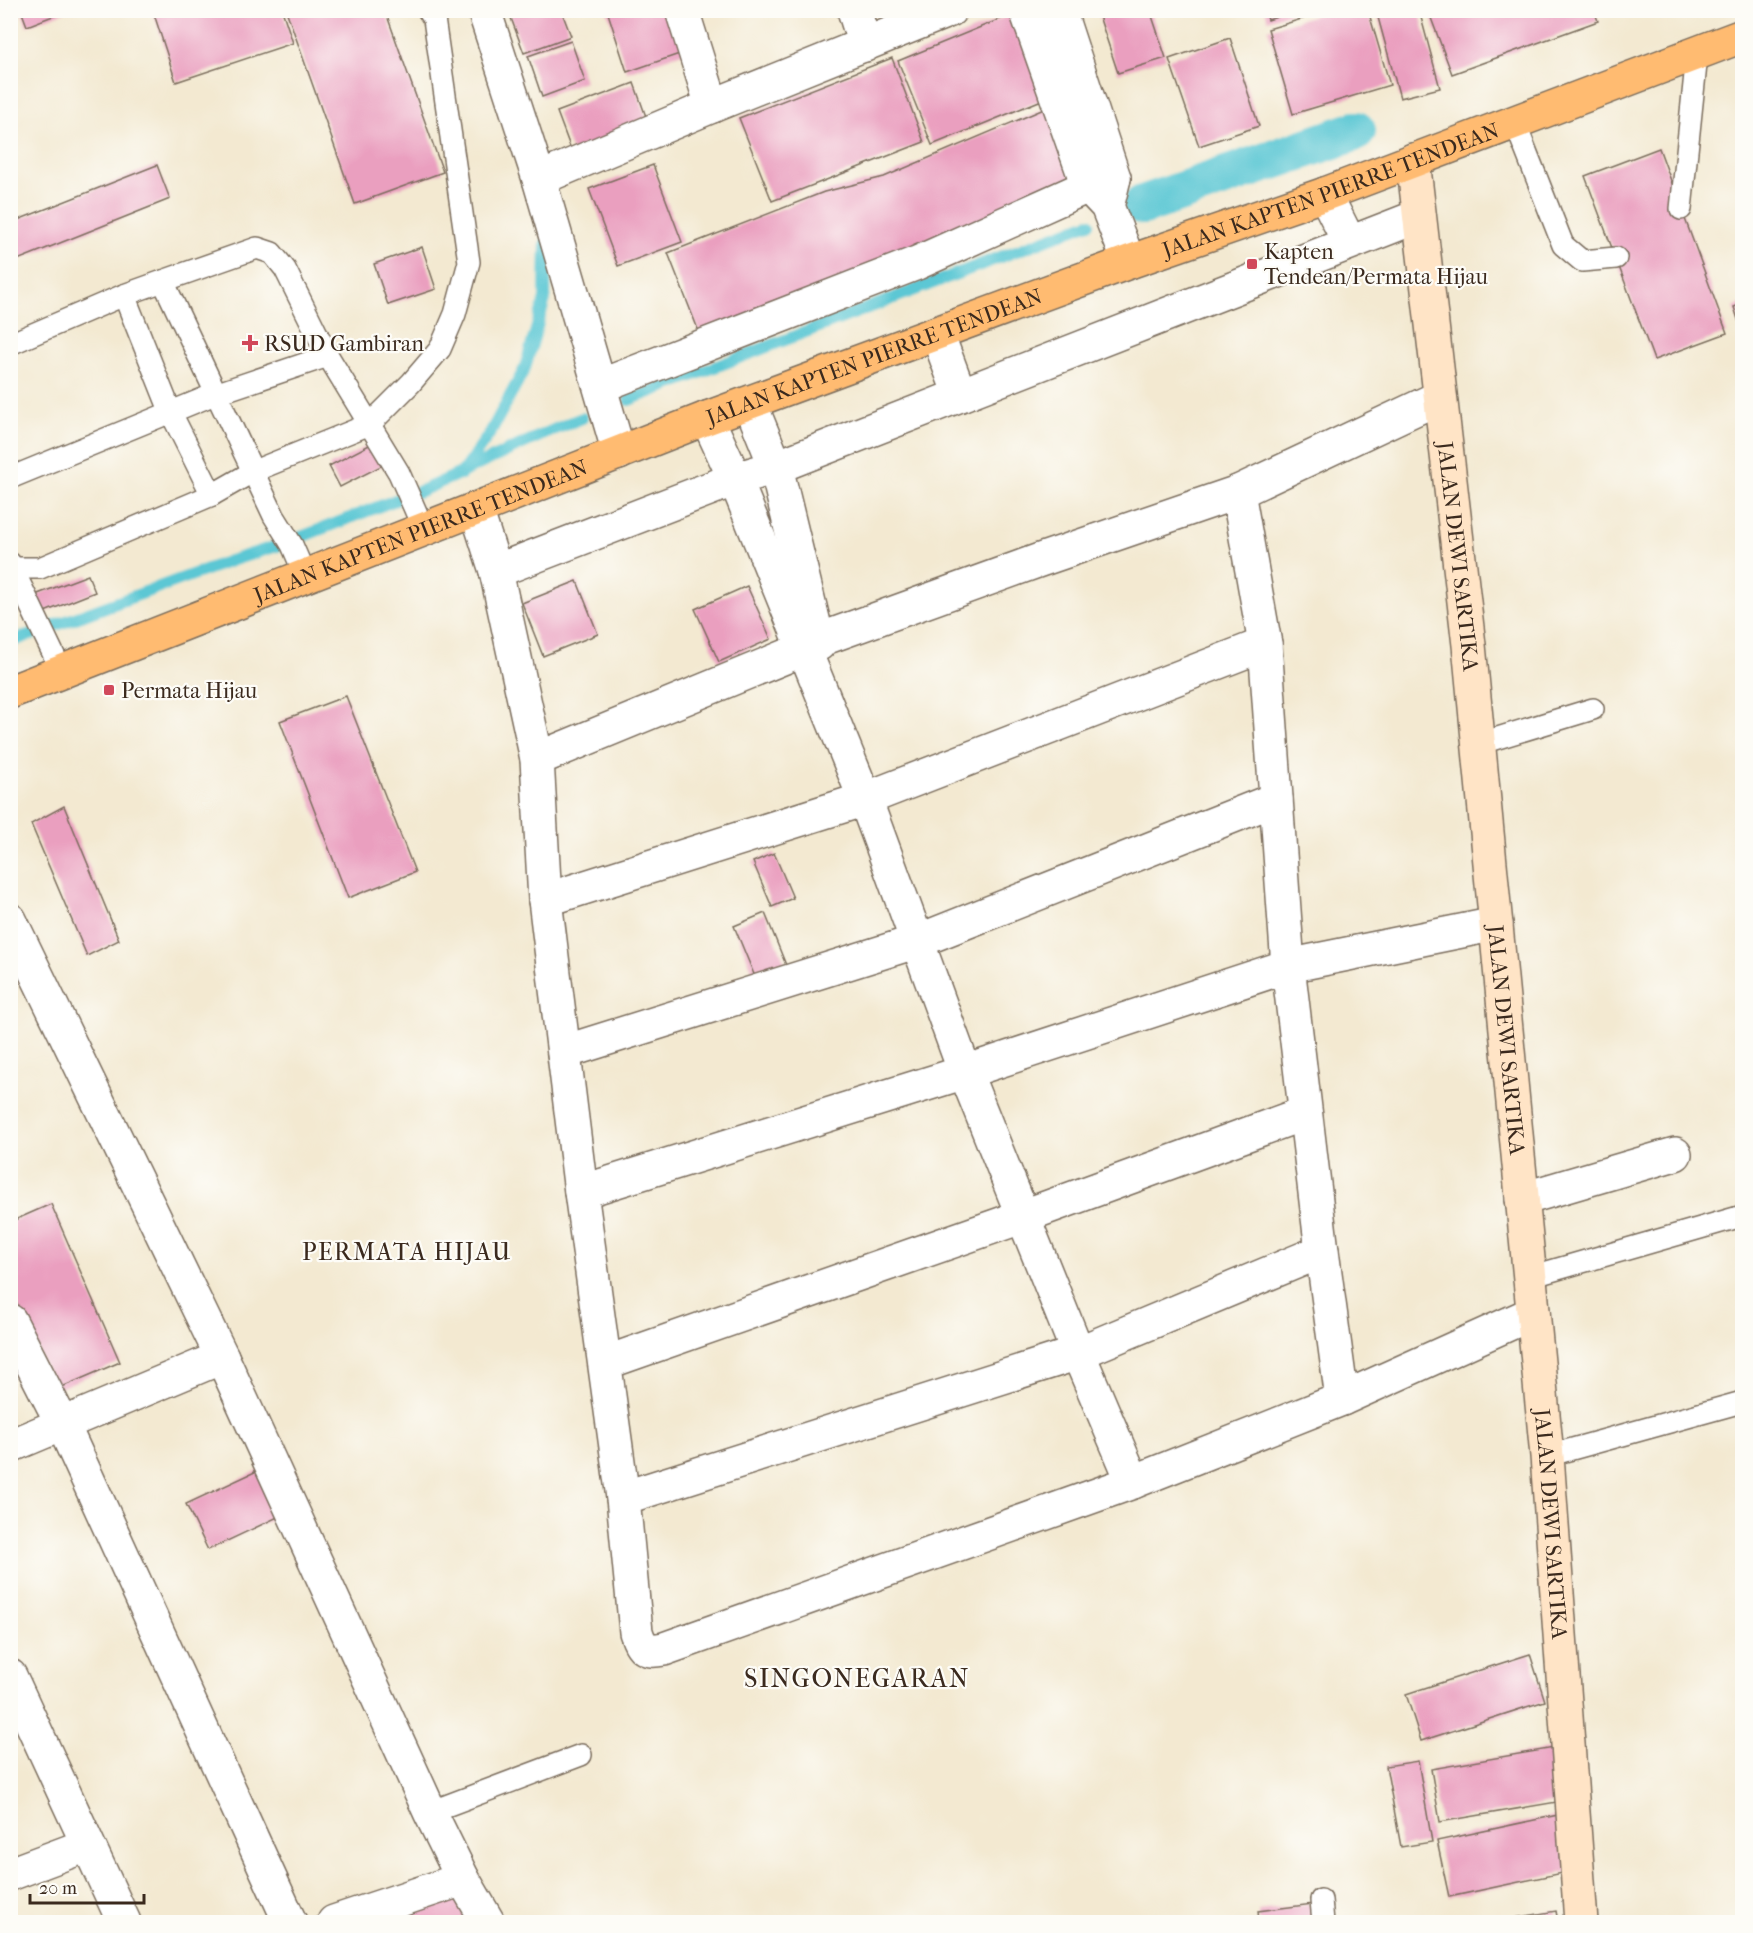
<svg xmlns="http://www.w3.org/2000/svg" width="1753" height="1933" font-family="'IM FELL French Canon',serif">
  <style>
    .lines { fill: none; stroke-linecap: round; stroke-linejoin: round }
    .stream { stroke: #5bc7d4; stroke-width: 12 }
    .canal { stroke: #5bc7d4; stroke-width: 40 }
    .building { fill: #ea9fbf }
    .service-casing { stroke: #7b6d5d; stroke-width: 24 }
    .minor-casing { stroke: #7b6d5d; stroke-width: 36 }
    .tertiary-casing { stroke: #7b6d5d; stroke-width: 36 }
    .secondary-casing { stroke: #7b6d5d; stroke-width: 36 }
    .primary-casing { stroke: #7b6d5d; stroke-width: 36 }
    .service { stroke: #fff; stroke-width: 21 }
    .minor { stroke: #fff; stroke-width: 33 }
    .tertiary { stroke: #fff; stroke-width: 33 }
    .secondary { stroke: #ffe4c6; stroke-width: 33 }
    .primary { stroke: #ffbb71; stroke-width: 33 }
    .poi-dot { fill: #d1495b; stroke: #fdfcf7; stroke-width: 2 }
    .labels { text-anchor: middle; stroke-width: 4.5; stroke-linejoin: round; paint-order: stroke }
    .street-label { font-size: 22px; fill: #3b2a1e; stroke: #fdfcf7 }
    .poi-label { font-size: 22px; fill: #3b2a1e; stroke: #fdfcf7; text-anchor: start }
    .neighbourhood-label { font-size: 24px; letter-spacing: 1.5px; fill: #3b2a1e; stroke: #fdfcf7 }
    .quarter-label { font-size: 26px; letter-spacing: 1.5px; fill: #3b2a1e; stroke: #fdfcf7 }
  </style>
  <rect width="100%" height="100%" fill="#fdfcf7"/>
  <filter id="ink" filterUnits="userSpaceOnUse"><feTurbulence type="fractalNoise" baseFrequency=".0167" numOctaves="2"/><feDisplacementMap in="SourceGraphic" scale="12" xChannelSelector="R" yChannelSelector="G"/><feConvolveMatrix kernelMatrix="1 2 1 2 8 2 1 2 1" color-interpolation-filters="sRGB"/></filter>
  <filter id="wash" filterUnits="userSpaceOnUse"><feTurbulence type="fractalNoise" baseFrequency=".008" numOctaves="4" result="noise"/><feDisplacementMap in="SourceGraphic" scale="24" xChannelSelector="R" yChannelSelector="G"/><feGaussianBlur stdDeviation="1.35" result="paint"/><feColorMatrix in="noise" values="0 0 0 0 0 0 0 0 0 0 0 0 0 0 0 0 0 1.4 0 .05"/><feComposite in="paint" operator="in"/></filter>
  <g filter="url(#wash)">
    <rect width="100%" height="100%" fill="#f3e9d1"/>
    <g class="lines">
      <!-- stream -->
      <g class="stream">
        <polyline points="629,400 1089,223"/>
        <polyline points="461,474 490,433 525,368 545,299 546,243"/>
        <path d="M418,492C473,469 526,440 582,418"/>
        <polyline points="301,537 398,499"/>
        <polyline points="10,642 230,561 286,543"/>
      </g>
      <!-- canal -->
      <polyline class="canal" points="1143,205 1356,131"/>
    </g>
    <g id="blocks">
      <!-- building -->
      <g class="building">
        <polygon points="21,10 66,10 66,11 27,26"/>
        <polygon points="155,10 282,10 293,43 176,82 153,11"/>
        <polygon points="286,10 385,10 443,172 355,204"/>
        <polygon points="508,10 561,10 571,36 524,53"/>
        <polygon points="607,10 678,10 691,50 627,72"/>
        <polygon points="1097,10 1150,10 1166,58 1118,73"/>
        <polygon points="1265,10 1295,10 1295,11 1268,20"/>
        <polygon points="1332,10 1368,10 1390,85 1293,114 1268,29"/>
        <polygon points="1376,10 1419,10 1440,88 1400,98"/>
        <polygon points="1428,10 1594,10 1598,21 1452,74"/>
        <polygon points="1015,13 1049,97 932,145 898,61"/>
        <polygon points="1230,38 1259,126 1199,146 1169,59"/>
        <polygon points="571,41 585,81 542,97 528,56"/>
        <polygon points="892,58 924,142 772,201 739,118"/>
        <polygon points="634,83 649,125 572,152 557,112"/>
        <polygon points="1051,106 1084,185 701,337 668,253 824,192 884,177"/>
        <polygon points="10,128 17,144 10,146"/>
        <polygon points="1659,148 1727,333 1654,360 1585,176"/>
        <polygon points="157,165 170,199 10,263 10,223"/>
        <polygon points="653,165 682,242 618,266 589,189"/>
        <polygon points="422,247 436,289 388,305 374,264"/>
        <polygon points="1742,304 1742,332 1734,307"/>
        <polygon points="373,443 383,465 340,487 329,466"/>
        <polygon points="88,575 95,592 42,613 35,595"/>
        <polygon points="577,581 598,634 543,656 522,603"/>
        <polygon points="747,586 771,639 719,662 695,609"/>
        <polygon points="346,696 415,872 348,898 280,721"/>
        <polygon points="64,806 119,940 87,956 31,824"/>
        <polygon points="774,853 793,898 772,907 753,862"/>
        <polygon points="765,913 788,970 758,984 734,926"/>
        <polygon points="51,1204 120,1362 55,1390 10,1287 10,1222"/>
        <polygon points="259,1470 280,1516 208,1550 186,1504"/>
        <polygon points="1530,1654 1545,1701 1421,1741 1406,1694"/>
        <polygon points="1554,1748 1563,1801 1440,1822 1431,1769"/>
        <polygon points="1418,1761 1432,1842 1401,1847 1386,1766"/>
        <polygon points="1558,1815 1571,1871 1449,1897 1437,1841"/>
        <polygon points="455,1892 468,1922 383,1922"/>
        <polygon points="1313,1904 1316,1922 1259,1922 1258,1911"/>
        <polygon points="1556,1911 1558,1922 1497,1922 1496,1921"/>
      </g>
    </g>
  </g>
  <g filter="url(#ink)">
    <use href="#blocks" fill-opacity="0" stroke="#7b6d5d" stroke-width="1.5"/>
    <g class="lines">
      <defs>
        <g id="service">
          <polyline points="1515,123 1563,245 1582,261 1616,258"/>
          <polyline points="1681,209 1697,55"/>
          <polyline points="163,281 257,248 272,253 285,269 328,356 399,473 424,530"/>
          <polyline points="124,295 171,413 212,495"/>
          <polyline points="10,344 124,295 163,281 274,516 292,545 305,575"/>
          <polyline points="10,478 215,394 328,356"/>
          <polyline points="10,563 62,672"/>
          <polyline points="10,568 40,568 212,495 254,471 370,424 411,383 440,349 455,314 469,262 434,19 428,10"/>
          <polyline points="1478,744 1593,709"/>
          <polyline points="1530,1277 1742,1216"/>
          <polyline points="1547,1456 1742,1402"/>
          <polyline points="430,1812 581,1755"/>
          <polyline points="1321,1900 1323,1922"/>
        </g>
        <g id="minor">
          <polyline points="682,10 712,106"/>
          <polyline points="854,10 865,45"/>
          <polyline points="1026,10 1088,186 1107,206 1129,262"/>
          <polyline points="1059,10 1114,178 1109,199"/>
          <polyline points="539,179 712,106 950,10"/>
          <polyline points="1325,194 1349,242"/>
          <polyline points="937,333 960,395"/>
          <polyline points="600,386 917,263 1088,186 1114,178"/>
          <polyline points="750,403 776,467 819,644"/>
          <polyline points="707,418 735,479 865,799 965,1072 1078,1353 1133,1482"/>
          <polyline points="1238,492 1265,644 1288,966 1322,1251 1342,1399"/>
          <path d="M476,509L496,571L537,759L545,900L581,1192L623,1498L636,1632C642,1650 646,1652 664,1649L1133,1482L1342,1399L1533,1313"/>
          <polyline points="496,571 735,479 776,467 1419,216"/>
          <polyline points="537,759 804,649 819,640 1040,560 1238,492 1440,397"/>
          <polyline points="545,900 865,799 1265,644"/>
          <polyline points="10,920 222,1357 430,1812 463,1879 334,1922"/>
          <polyline points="564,1052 918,941 1276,799"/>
          <polyline points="581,1192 965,1072 1288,966 1496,924"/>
          <polyline points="1522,1199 1675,1154"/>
          <polyline points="10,1321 63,1425 290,1922"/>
          <polyline points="605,1363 1024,1216 1305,1113"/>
          <polyline points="10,1446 222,1357"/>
          <polyline points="623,1498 1078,1353 1322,1251"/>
          <polyline points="10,1676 124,1922"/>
          <polyline points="10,1874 87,1845"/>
          <polyline points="463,1879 488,1922"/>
        </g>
        <polyline id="tertiary" points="484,10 539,179 619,453"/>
        <g id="secondary">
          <path id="s1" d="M1413,160L1469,645L1547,1456L1581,1922"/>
        </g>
        <g id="primary">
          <path id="s2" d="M10,692L707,418L1129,262L1325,194L1742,36"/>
        </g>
      </defs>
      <!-- service casing -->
      <use href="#service" class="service-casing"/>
      <!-- minor casing -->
      <use href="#minor" class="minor-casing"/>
      <!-- tertiary casing -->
      <use href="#tertiary" class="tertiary-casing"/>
      <!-- secondary casing -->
      <use href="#secondary" class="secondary-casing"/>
      <!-- primary casing -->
      <use href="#primary" class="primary-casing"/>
      <!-- service -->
      <use href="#service" class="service"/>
      <!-- minor -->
      <use href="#minor" class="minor"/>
      <!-- tertiary -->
      <use href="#tertiary" class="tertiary"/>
      <!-- secondary -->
      <use href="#secondary" class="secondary"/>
      <!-- primary -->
      <use href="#primary" class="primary"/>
    </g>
  </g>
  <!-- markers -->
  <g class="poi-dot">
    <rect x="1246" y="258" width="12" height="12" rx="3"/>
    <path d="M247 334h6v6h6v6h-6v6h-6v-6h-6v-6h6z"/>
    <rect x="103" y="684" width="12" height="12" rx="3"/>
  </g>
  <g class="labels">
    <!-- street labels -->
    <g class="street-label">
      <text dy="8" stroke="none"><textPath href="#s2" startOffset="1413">JALAN KAPTEN PIERRE TENDEAN</textPath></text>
      <text dy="8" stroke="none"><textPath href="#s2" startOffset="927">JALAN KAPTEN PIERRE TENDEAN</textPath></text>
      <text dy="8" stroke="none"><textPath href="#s2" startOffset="441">JALAN KAPTEN PIERRE TENDEAN</textPath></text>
      <text dy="8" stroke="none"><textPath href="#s1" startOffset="399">JALAN DEWI SARTIKA</textPath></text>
      <text dy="8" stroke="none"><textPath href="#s1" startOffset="885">JALAN DEWI SARTIKA</textPath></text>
      <text dy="8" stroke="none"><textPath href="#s1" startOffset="1371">JALAN DEWI SARTIKA</textPath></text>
    </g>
    <!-- poi labels -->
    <g class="poi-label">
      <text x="1264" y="259">Kapten<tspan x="1264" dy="25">Tendean/Permata Hijau</tspan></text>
      <text x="264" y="351">RSUD Gambiran</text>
      <text x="121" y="698">Permata Hijau</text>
    </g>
    <!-- neighbourhood labels -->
    <g class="neighbourhood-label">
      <text x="407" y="1260">PERMATA HIJAU</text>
    </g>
    <!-- quarter labels -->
    <g class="quarter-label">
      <text x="857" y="1687">SINGONEGARAN</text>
    </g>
  </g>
  <!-- margin -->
  <rect width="1753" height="1933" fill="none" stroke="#fdfcf7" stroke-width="36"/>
  <!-- scale -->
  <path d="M30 1894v9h114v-9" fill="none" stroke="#3b2a1e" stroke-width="3"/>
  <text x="39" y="1894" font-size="18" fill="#3b2a1e" stroke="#fdfcf7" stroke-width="4.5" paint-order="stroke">20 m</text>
</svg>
